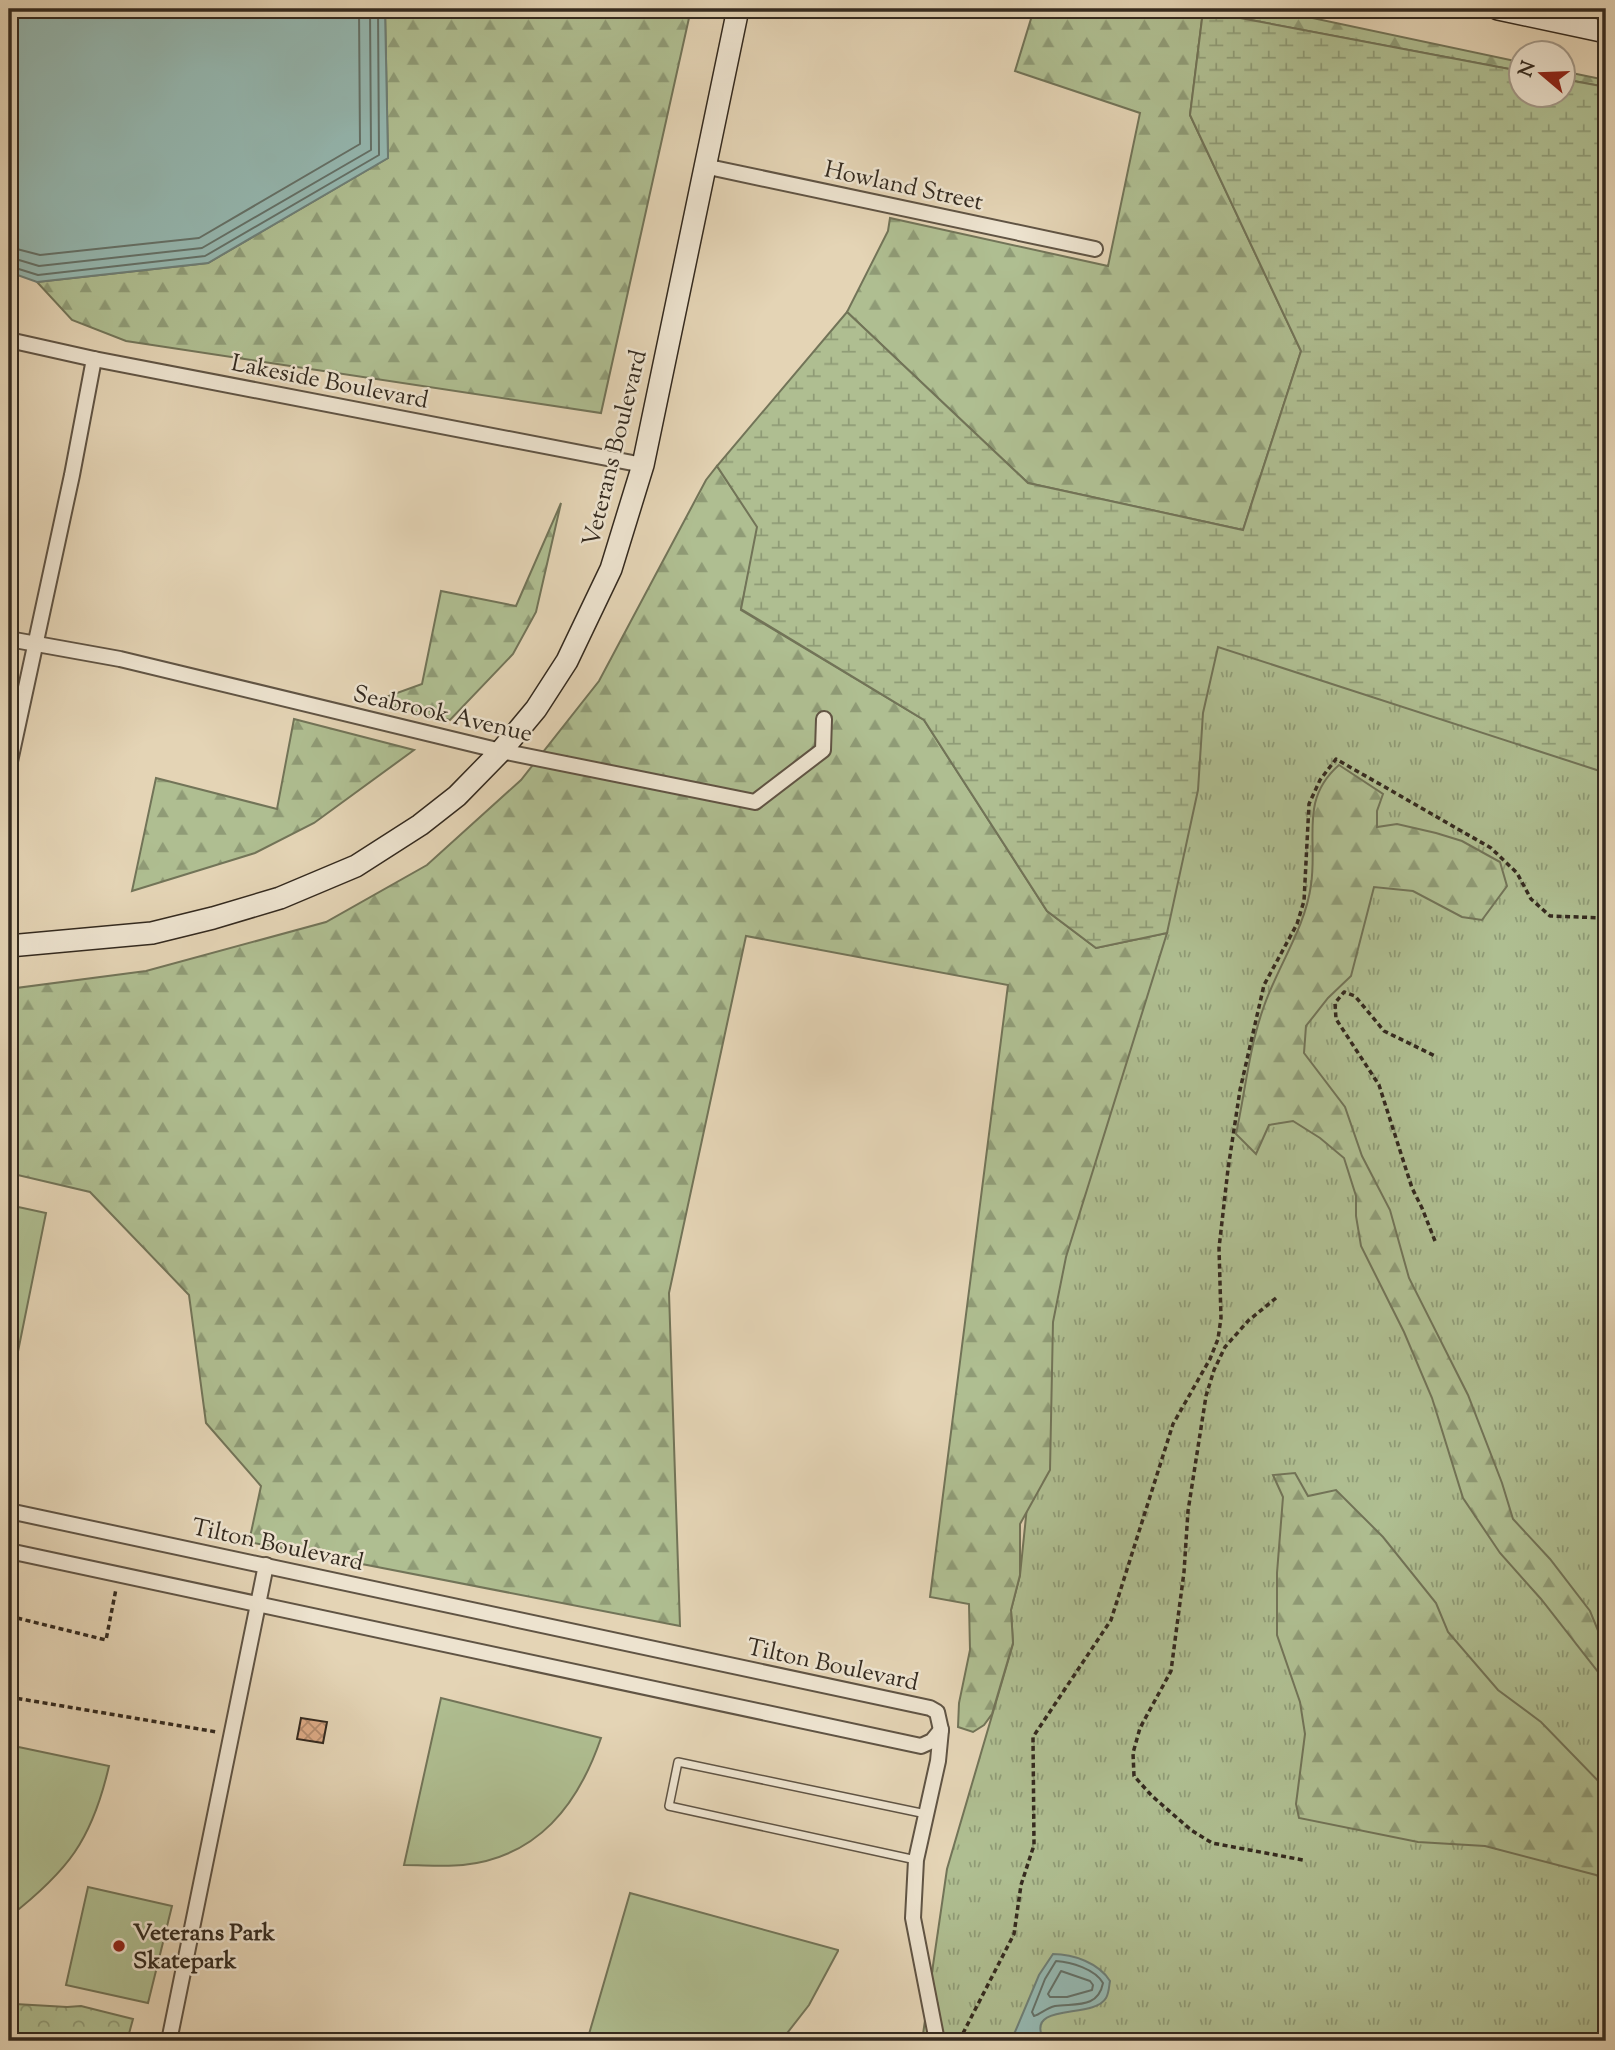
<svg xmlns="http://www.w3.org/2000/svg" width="1615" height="2050" font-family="'Sorts Mill Goudy',serif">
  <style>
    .grass { fill: url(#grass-tufts); stroke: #727458; stroke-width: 2 }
    .forest { fill: url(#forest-firs); stroke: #727458; stroke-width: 2 }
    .wetland { fill: url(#wetland-marsh); stroke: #727458; stroke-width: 2 }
    .park { fill: url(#park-crowns); stroke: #727458; stroke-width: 2 }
    .pitch { fill: #afbe91; stroke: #727458; stroke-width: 2 }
    .water { fill: #95b8b1; stroke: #6e7f77; stroke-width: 2 }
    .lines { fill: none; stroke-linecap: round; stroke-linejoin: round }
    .shore { stroke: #647168; stroke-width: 2 }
    .building { fill: url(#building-cross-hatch); stroke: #342a1f; stroke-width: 2 }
    .lane-casing { stroke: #605444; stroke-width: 10 }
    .street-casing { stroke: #605444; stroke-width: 18 }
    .secondary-casing { stroke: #342a1f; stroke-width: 24 }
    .path { stroke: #342a1f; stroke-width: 3.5; stroke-dasharray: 5 3.5; stroke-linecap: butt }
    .lane { stroke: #ede3cf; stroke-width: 7 }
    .street { stroke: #ede3cf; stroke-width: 14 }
    .secondary { stroke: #ede3cf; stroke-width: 21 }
    .poi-dot { fill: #8f2418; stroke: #ede3cf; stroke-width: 2.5 }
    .labels { text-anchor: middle; stroke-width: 5; stroke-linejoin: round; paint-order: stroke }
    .street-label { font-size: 24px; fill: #342a1f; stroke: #ede3cf }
    .poi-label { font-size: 24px; font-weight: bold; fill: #342a1f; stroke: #ede3cf; text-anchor: start }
  </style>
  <defs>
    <pattern id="grass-tufts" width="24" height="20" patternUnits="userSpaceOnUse" patternTransform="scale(1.75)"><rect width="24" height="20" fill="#afbe91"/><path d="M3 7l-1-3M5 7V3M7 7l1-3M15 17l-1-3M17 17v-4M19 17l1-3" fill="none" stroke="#8f9b76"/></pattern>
    <pattern id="forest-firs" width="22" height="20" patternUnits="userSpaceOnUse" patternTransform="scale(1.75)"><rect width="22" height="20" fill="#afbe91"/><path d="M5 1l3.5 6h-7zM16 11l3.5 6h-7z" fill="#8f9b76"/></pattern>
    <pattern id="wetland-marsh" width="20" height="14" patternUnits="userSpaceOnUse" patternTransform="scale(1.75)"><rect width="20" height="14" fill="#afbe91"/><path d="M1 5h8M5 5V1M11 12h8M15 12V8" fill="none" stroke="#8f9b76"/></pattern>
    <pattern id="park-crowns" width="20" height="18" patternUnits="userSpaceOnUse" patternTransform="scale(1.75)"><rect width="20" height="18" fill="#afbe91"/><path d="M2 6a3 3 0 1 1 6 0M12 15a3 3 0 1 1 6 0" fill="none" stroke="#8f9b76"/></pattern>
    <pattern id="building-cross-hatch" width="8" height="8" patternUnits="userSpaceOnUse" patternTransform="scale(1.75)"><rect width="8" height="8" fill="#ddab86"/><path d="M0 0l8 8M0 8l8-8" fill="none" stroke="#b48b6d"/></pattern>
  </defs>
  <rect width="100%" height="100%" fill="#e4d4b5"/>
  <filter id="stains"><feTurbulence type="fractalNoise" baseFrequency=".00286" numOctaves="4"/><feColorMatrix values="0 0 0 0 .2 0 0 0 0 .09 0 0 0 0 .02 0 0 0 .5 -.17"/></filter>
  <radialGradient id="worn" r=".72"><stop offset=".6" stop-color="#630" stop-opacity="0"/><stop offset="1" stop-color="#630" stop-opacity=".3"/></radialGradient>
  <!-- grass -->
  <polygon class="grass" points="1216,615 1606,752 1606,2041 922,2041 947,1869 1013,1644 1011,1610 1020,1575 1048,1302"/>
  <!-- forest -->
  <g class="forest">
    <polygon points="385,9 691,9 601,413 126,341 72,320 37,282 208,263 388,158"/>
    <polygon points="1034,9 1270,9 1520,62 1520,71 1203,11 1190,115 1301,351 1243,530 1028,483 847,312 888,231 890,218 1108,266 1140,113 1015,71"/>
    <polygon points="1562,71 1606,80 1606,87 1563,79"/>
    <polygon points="717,466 758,527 741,610 924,720 1047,911 1096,948 1167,933 1066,1257 1053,1322 1050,1470 1020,1524 1020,1575 1011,1610 1013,1643 992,1714 984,1725 973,1732 958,1727 959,1703 970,1650 969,1604 930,1597 1008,985 746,936 669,1293 680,1626 249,1542 261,1486 206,1423 189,1295 90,1192 9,1173 9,989 146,971 326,922 427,865 521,780 599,681 706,480"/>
    <polygon points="561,503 536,612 513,654 450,720 372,702 422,684 441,591 516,606"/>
    <polygon points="294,719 414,750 314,823 255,853 132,891 156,778 277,809"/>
    <path d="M1339,765L1383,794L1377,811V827L1397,824L1436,833L1462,841L1500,862L1507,886L1482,920L1462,917L1413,891L1374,887L1351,976L1328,998L1306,1026L1304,1053L1345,1107L1362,1156L1390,1210L1409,1278L1468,1395L1502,1483L1513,1519L1550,1559L1590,1611L1606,1650V1682L1541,1599L1500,1553L1463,1498L1432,1398L1404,1332L1361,1246L1356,1216V1196L1344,1158L1320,1138L1293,1121L1269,1125L1256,1154L1236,1134C1245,1093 1249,1049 1263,1009C1277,967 1305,929 1311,885C1318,839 1299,800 1339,765Z"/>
    <polygon points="1295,1473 1308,1496 1336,1490 1383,1537 1436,1603 1448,1632 1498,1690 1541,1722 1606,1789 1606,1880 1596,1875 1485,1846 1418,1842 1299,1818 1296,1804 1305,1734 1300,1702 1277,1635 1277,1573 1283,1497 1273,1475"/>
  </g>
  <!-- wetland -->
  <polygon class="wetland" points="1203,11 1520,71 1520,94 1562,94 1563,79 1606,87 1606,773 1218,647 1203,713 1198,790 1167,933 1096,948 1047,911 924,720 741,609 757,527 717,466 847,312 1028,483 1243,530 1301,351 1190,115"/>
  <!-- park -->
  <polygon class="park" points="15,2004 67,2007 81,2006 133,2019 127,2041 9,2041 9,2029"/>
  <!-- pitch -->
  <g class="pitch">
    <polygon points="9,1205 46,1213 9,1396"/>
    <path d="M441,1698L601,1738C578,1805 538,1857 463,1865C444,1867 424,1865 404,1865Z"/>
    <path d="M9,1745L109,1766C92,1840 68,1871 9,1917Z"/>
    <polygon points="88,1887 172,1906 148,2003 66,1985"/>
    <polygon points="630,1893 838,1950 838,1951 809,2005 781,2041 587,2041"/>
  </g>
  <!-- water -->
  <g class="water">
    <polygon points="9,9 385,9 388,158 208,263 37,282 9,272"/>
    <path d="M1053,1954C1073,1954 1099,1963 1110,1981C1109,1986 1109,1993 1106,1998C1094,2019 1029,2003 1042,2036L1053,2039H1099L1104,2041H996L1008,2038L1015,2032L1039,1975Z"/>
  </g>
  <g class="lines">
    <!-- shore -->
    <g class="shore">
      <polyline points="9,247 40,255 199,238 360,144 359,9"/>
      <polyline points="9,257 39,266 202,248 371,150 370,9"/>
      <polyline points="9,266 38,275 205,256 379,155 378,9"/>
      <path d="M1056,1961C1071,1962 1095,1969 1103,1983C1098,2009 1075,2003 1055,2006C1046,2008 1041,2014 1034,2016L1032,2012L1045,1979Z"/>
      <polygon points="1061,1971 1090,1981 1093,1985 1092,1990 1067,1997 1050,1997 1048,1994"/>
    </g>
  </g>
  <!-- building -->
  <polygon class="building" points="301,1718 327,1722 323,1743 297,1739"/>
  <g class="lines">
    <defs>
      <polyline id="lane" points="916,1860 669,1806 678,1762 926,1814"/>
      <g id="street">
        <polyline points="704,166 1095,249"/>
        <polyline points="9,340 94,359 643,465"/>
        <polyline points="9,639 120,659 501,751 755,802 823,750 824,719"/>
        <polyline points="9,766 72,475 94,359"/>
        <polyline points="9,1511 930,1708 937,1712 941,1730 938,1761 916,1860 913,1918 937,2041"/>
        <polyline points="9,1551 921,1746 932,1741 941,1730"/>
        <polyline points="169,2041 266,1565"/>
      </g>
      <g id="secondary">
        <polyline points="1498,9 1606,32"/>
        <polyline points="9,946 152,933 213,918 280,898 356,866 420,825 457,796 501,751 536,709 567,661 611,569 643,465 738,9"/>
      </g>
    </defs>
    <!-- lane casing -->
    <use href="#lane" class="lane-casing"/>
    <!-- street casing -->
    <use href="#street" class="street-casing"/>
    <!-- secondary casing -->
    <use href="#secondary" class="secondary-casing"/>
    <!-- path -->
    <g class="path">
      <polyline points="1435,1241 1422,1208 1412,1188 1379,1085 1336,1019 1335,1003 1344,992 1355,996 1384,1031 1435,1056"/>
      <polyline points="1276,1298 1248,1321 1225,1347 1214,1370 1206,1396 1188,1511 1184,1572 1171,1671 1140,1728 1133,1753 1134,1776 1152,1796 1191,1830 1212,1843 1303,1860"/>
      <polyline points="9,1616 106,1640 116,1589"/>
      <polyline points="9,1697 217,1732"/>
      <polyline points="959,2041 1014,1934 1021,1885 1034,1845 1033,1737 1111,1620 1173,1424 1210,1359 1218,1339 1221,1318 1219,1248 1228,1169 1240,1090 1264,985 1297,924 1304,901 1309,804 1320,780 1336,759 1491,848 1517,873 1531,899 1550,916 1606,918"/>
      <polyline points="1295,2041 1318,2038 1377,2041"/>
    </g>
    <!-- lane -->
    <use href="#lane" class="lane"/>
    <!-- street -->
    <use href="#street" class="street"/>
    <!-- secondary -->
    <use href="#secondary" class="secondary"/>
  </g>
  <!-- markers -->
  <circle class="poi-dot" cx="119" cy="1946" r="7"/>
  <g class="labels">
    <!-- street labels -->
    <g class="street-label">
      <text transform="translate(904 185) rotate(12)" y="8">Howland Street</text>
      <text transform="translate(330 381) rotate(11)" y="8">Lakeside Boulevard</text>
      <text transform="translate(614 448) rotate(-76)" y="8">Veterans Boulevard</text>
      <text transform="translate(443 713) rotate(13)" y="8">Seabrook Avenue</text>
      <text transform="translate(278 1544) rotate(12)" y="8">Tilton Boulevard</text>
      <text transform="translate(833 1664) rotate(12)" y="8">Tilton Boulevard</text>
    </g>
    <!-- poi labels -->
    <g class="poi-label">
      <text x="133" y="1940">Veterans Park<tspan x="133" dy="28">Skatepark</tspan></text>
    </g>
  </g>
  <!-- margin -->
  <rect width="1615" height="2050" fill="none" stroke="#e4d4b5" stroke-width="35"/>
  <rect x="10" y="10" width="1594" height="2029" fill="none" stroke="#342a1f" stroke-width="3.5"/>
  <rect x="18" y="18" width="1580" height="2015" fill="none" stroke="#342a1f" stroke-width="2"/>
  <!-- north arrow -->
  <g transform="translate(1542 74) rotate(289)"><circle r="33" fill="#ede3cf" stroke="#a39989" stroke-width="2"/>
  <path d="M0-5L12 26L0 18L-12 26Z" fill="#8f2418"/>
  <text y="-10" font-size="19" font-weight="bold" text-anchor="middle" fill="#342a1f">N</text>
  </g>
  <rect width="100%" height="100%" filter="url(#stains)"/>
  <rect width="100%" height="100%" fill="url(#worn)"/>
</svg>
